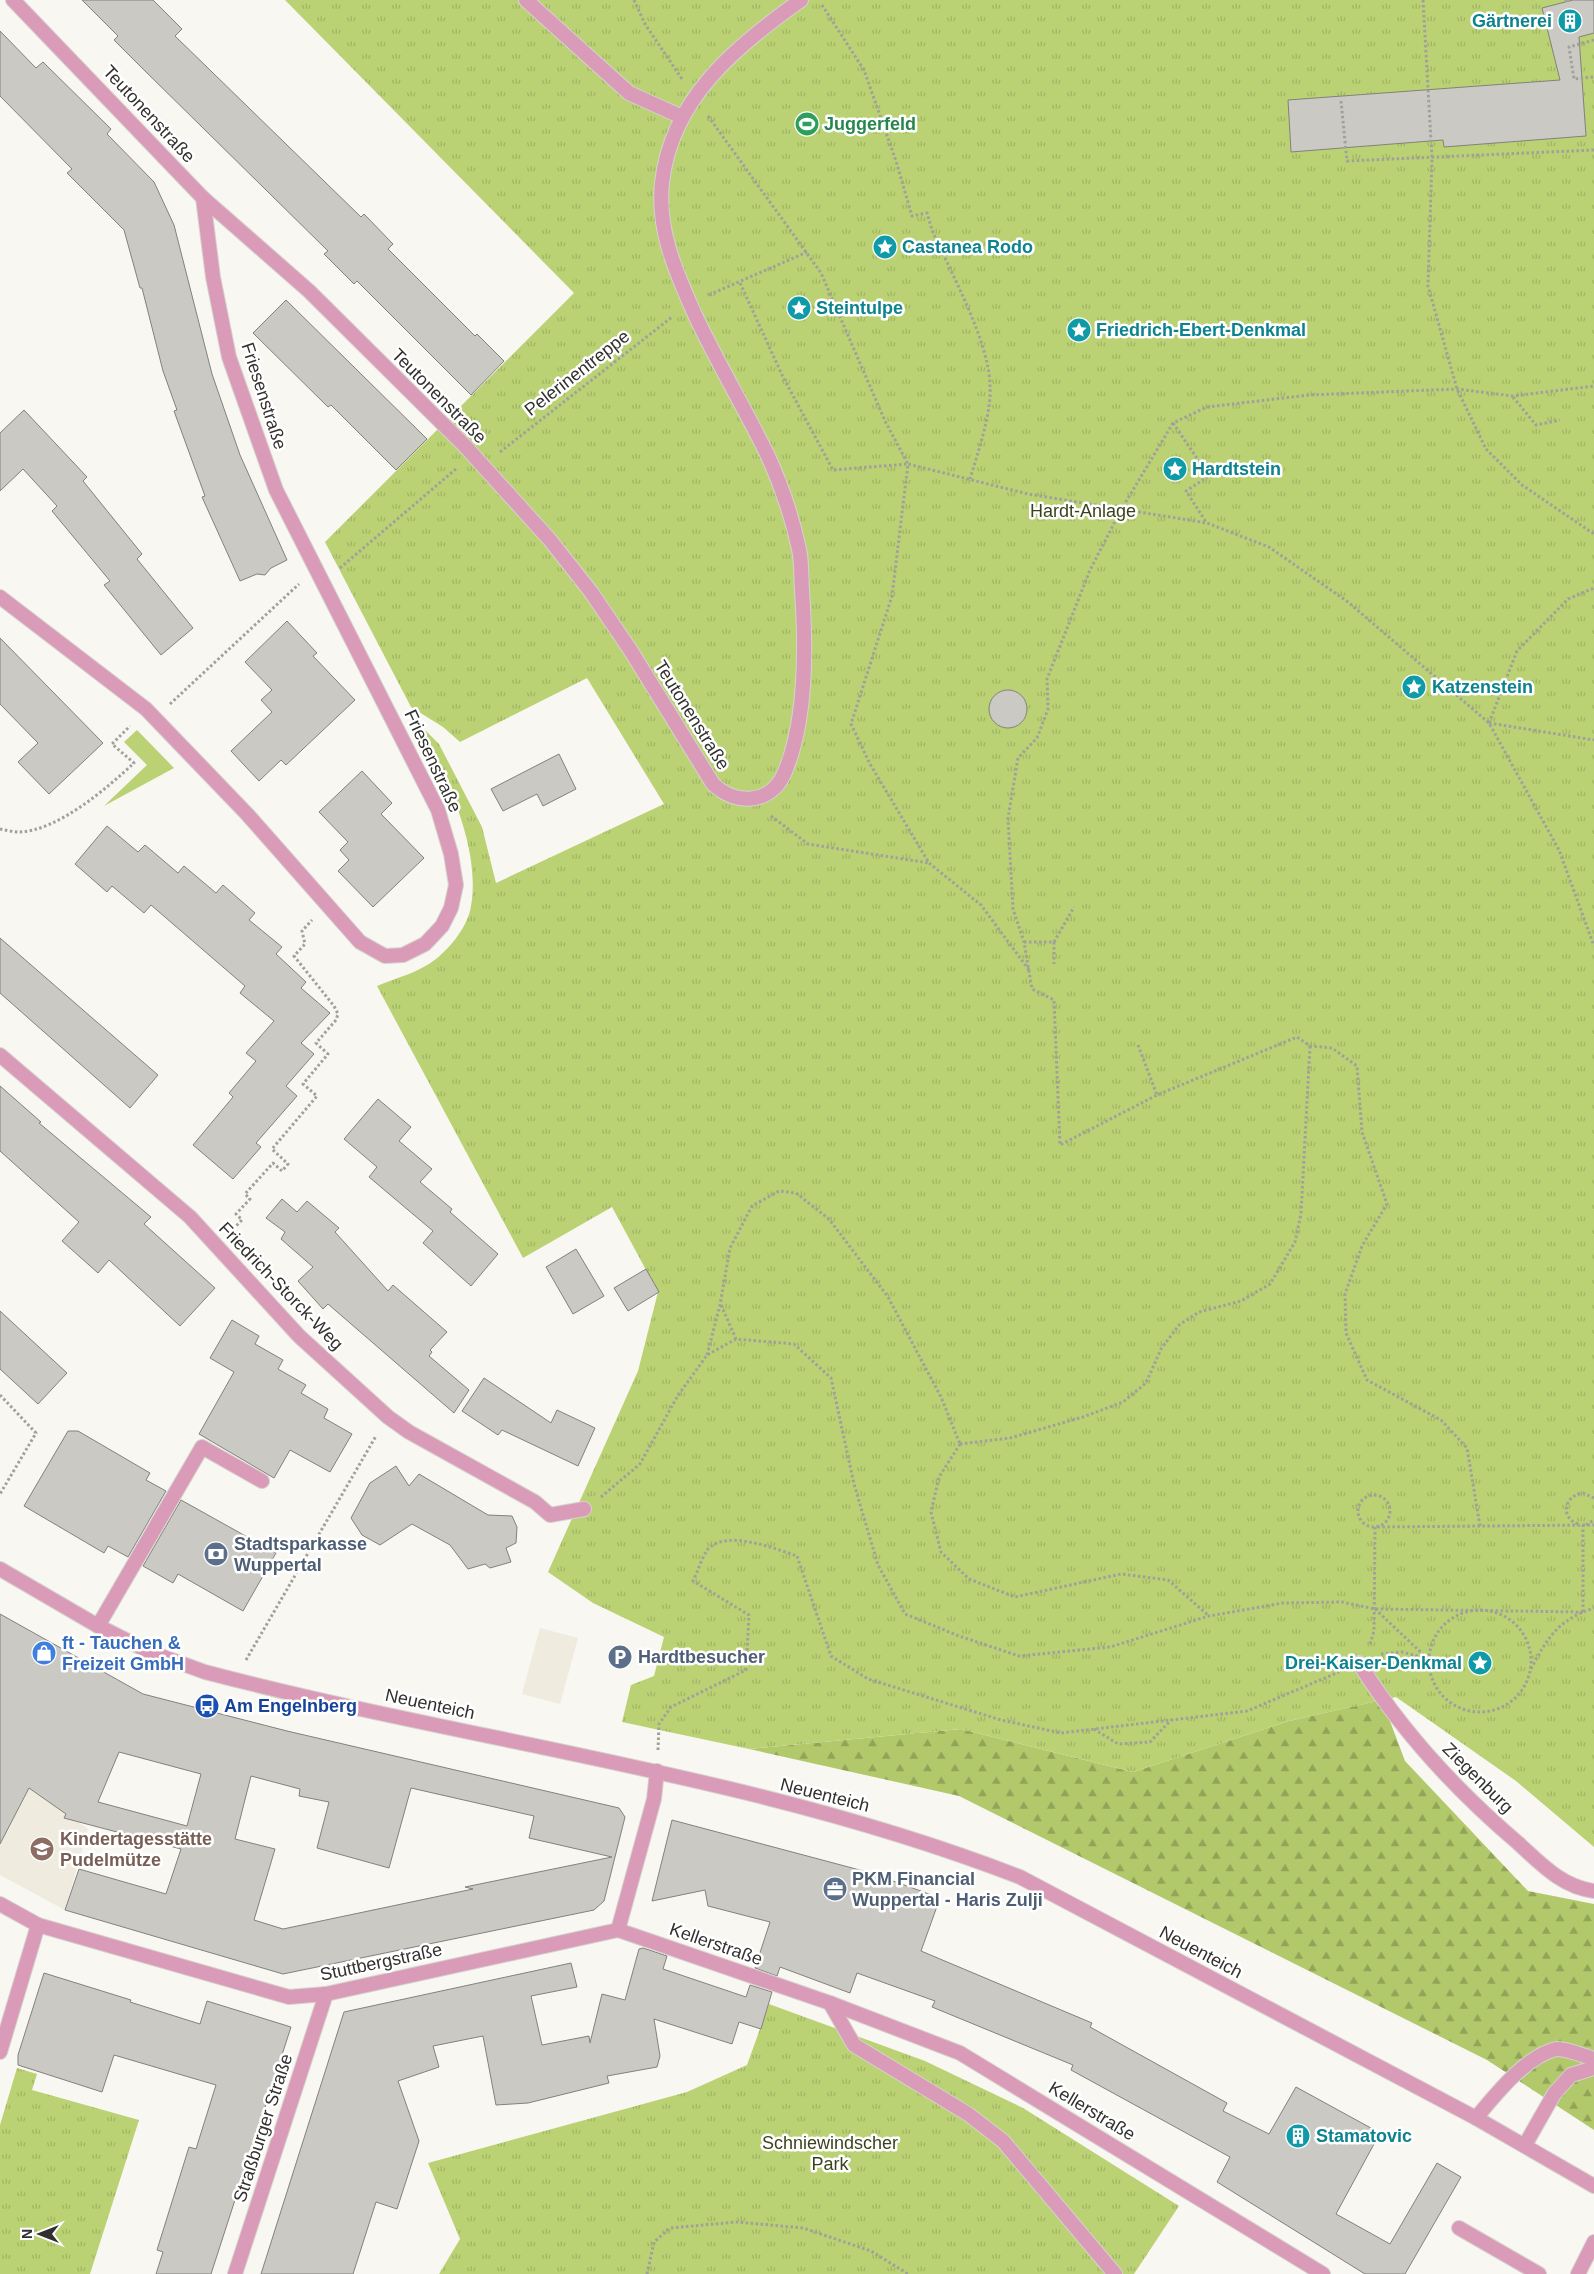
<svg xmlns="http://www.w3.org/2000/svg" width="1594" height="2274" font-family="Arial,sans-serif">
  <style>
    .built { fill: #efebde }
    .green { fill: #bad273 }
    .forest { fill: url(#forest-firs) }
    .park { fill: url(#park-tufts) }
    .building { fill: #cbc9c4; stroke: #82817c; fill-rule: evenodd }
    .lines { fill: none; stroke-linecap: round; stroke-linejoin: round }
    .service-casing { stroke: #d5d3ce; stroke-width: 16 }
    .minor-casing { stroke: #d5d3ce; stroke-width: 16 }
    .tertiary-casing { stroke: #d5d3ce; stroke-width: 16 }
    .path { stroke: #a1a09b; stroke-width: 3; stroke-dasharray: 2.5 2.5; stroke-linecap: butt }
    .service { stroke: #da9bb8; stroke-width: 14 }
    .minor { stroke: #da9bb8; stroke-width: 14 }
    .tertiary { stroke: #da9bb8; stroke-width: 14 }
    .labels { text-anchor: middle; stroke-width: 5; stroke-linejoin: round; paint-order: stroke }
    .culture-label { font-size: 18px; font-weight: bold; fill: #0d838f; stroke: #fff; text-anchor: start }
    .street-label { font-size: 18px; fill: #32312f; stroke: #fff }
    .leisure-label { font-size: 18px; font-weight: bold; fill: #27864d; stroke: #fff; text-anchor: start }
    .park-label { font-size: 18px; fill: #3a441c; stroke: #fff }
    .service-label { font-size: 18px; font-weight: bold; fill: #4e5e75; stroke: #fff; text-anchor: start }
    .shop-label { font-size: 18px; font-weight: bold; fill: #366cbe; stroke: #fff; text-anchor: start }
    .transit-label { font-size: 18px; font-weight: bold; fill: #164399; stroke: #fff; text-anchor: start }
    .education-label { font-size: 18px; font-weight: bold; fill: #785e54; stroke: #fff; text-anchor: start }
  </style>
  <defs>
    <pattern id="forest-firs" width="22" height="20" patternUnits="userSpaceOnUse" patternTransform="scale(1.25)"><rect width="22" height="20" fill="#b1c96a"/><path d="M5 1l3.5 6h-7zM16 11l3.5 6h-7z" fill="#91a458"/></pattern>
    <pattern id="park-tufts" width="24" height="20" patternUnits="userSpaceOnUse" patternTransform="scale(1.25)"><rect width="24" height="20" fill="#bad273"/><path d="M3 7l-1-3M5 7V3M7 7l1-3M15 17l-1-3M17 17v-4M19 17l1-3" fill="none" stroke="#a0b564"/></pattern>
  </defs>
  <rect width="100%" height="100%" fill="#f9f7f1"/>
  <!-- built -->
  <g class="built">
    <polygon points="540,1628 578,1638 560,1704 522,1694"/>
    <polygon points="0,1765 29,1788 88,1829 65,1910 0,1875"/>
  </g>
  <!-- green -->
  <polygon class="green" points="137,730 174,768 104,806 147,765 124,742"/>
  <!-- forest -->
  <polygon class="forest" points="1382,1700 1405,1761 1528,1891 1594,1904 1594,2130 1487,2060 959,1796 749,1749 961,1729 1133,1772 1289,1721"/>
  <!-- park -->
  <g class="park">
    <path d="M285,0H1594V1847L1516,1781L1396,1697L1289,1721L1133,1772L961,1729L749,1749L622,1722L631,1685L654,1676L664,1637L593,1603L548,1572L638,1371L658,1292L612,1207L523,1258L377,986C396,978 420,972 436,959C451,947 468,926 471,906C481,849 447,779 423,728L439,744L482,827L496,883L664,804L587,678L460,742L443,727L411,707L325,542L574,293Z"/>
    <polygon points="769,2004 925,2061 1023,2108 1179,2206 1134,2274 439,2274 460,2239 428,2163 687,2092 747,2065"/>
    <polygon points="17,2068 37,2074 32,2090 139,2120 90,2274 0,2274 0,2125"/>
  </g>
  <!-- building -->
  <g class="building">
    <polygon points="82,0 153,0 182,29 175,36 361,217 364,214 393,244 388,249 475,336 477,334 504,361 471,395 357,281 354,284 324,254 328,251 142,68 114,40 118,36"/>
    <polygon points="1573,0 1594,0 1594,33 1579,37 1586,136 1444,147 1443,140 1291,152 1288,100 1560,80 1542,8"/>
    <polygon points="0,31 36,68 43,62 111,129 107,134 154,182 174,225 212,374 240,455 287,560 271,568 265,575 257,574 240,581 202,497 205,496 174,411 177,410 163,371 142,288 140,288 124,230 67,173 72,169 0,96"/>
    <polygon points="286,300 427,439 396,470 331,405 328,407 253,333"/>
    <polygon points="24,410 87,477 83,481 142,554 137,559 193,628 161,655 104,585 110,581 52,511 57,506 23,469 0,491 0,433"/>
    <polygon points="287,621 317,653 313,656 355,700 286,765 281,760 259,781 231,751 272,712 261,700 272,690 245,662"/>
    <polygon points="0,638 103,743 49,794 18,762 38,743 0,704"/>
    <circle cx="1008" cy="709" r="19"/>
    <polygon points="559,754 576,789 543,806 537,794 503,811 491,789"/>
    <polygon points="362,771 392,803 381,814 424,858 373,907 338,871 349,860 340,850 348,842 319,812"/>
    <polygon points="107,826 138,852 145,845 178,873 184,866 216,893 223,885 255,913 249,920 282,947 276,954 306,982 301,988 330,1013 301,1043 314,1054 286,1086 297,1096 256,1143 261,1147 233,1179 193,1145 233,1097 229,1093 256,1061 246,1053 274,1021 240,993 245,986 151,905 144,913 112,886 107,892 75,864"/>
    <polygon points="0,938 158,1075 130,1108 0,993"/>
    <polygon points="0,1086 41,1122 39,1123 151,1217 144,1224 215,1288 180,1326 109,1260 98,1273 62,1241 79,1222 0,1151"/>
    <polygon points="378,1099 411,1127 399,1141 432,1169 420,1182 452,1209 450,1212 498,1254 471,1286 423,1243 433,1231 369,1177 377,1167 344,1139"/>
    <polygon points="282,1199 297,1212 307,1201 339,1228 335,1232 388,1291 393,1285 447,1332 430,1350 432,1352 429,1356 469,1390 454,1413 328,1304 323,1309 298,1281 313,1267 281,1239 285,1232 266,1218"/>
    <polygon points="576,1249 604,1296 573,1314 546,1267"/>
    <polygon points="646,1269 659,1292 628,1311 614,1288"/>
    <polygon points="0,1311 67,1373 38,1404 0,1369"/>
    <polygon points="232,1320 259,1336 255,1344 283,1360 278,1369 306,1385 301,1393 328,1409 324,1418 352,1434 330,1472 290,1450 274,1478 199,1434 234,1372 210,1358"/>
    <polygon points="484,1378 551,1423 557,1410 595,1428 578,1466 502,1430 498,1435 462,1411"/>
    <polygon points="68,1431 78,1431 150,1473 146,1480 166,1491 128,1557 108,1546 104,1553 24,1506"/>
    <polygon points="396,1466 409,1486 419,1474 488,1515 512,1516 517,1527 516,1543 506,1548 511,1562 490,1568 485,1564 468,1569 450,1545 412,1524 380,1545 362,1535 351,1518 370,1483"/>
    <polygon points="181,1500 276,1553 243,1611 178,1574 173,1583 143,1566"/>
    <path d="M0,1614L143,1694L287,1731L619,1808L625,1817L604,1901L594,1910L283,1974L65,1910L79,1869L166,1894L181,1849L64,1818L66,1814L29,1788L0,1844ZM119,1752L201,1774L187,1826L98,1802ZM251,1776L300,1789L299,1796L329,1802L317,1848L389,1868L411,1788L534,1816L529,1838L612,1857L465,1887L473,1889L283,1929L254,1920L275,1849L235,1839Z"/>
    <polygon points="672,1820 871,1873 940,1898 921,1951 1092,2023 1090,2027 1227,2103 1223,2111 1269,2134 1296,2087 1380,2133 1336,2214 1390,2244 1437,2163 1461,2177 1405,2274 1365,2274 1217,2182 1230,2157 1071,2070 1073,2065 932,2007 935,2001 857,1973 850,1993 780,1967 777,1976 755,1968 770,1922 708,1906 705,1890 652,1901"/>
    <polygon points="643,1948 667,1956 663,1969 746,1997 750,1985 772,1992 761,2029 739,2022 732,2044 654,2019 660,2056 657,2067 607,2076 609,2083 528,2103 496,2105 483,2036 433,2046 439,2067 398,2081 419,2141 397,2209 376,2202 353,2274 261,2274 344,2012 571,1963 577,1987 531,1996 542,2045 589,2036 590,2043 602,1994 625,2000 639,1949"/>
    <polygon points="44,1973 131,2000 130,2002 200,2024 207,2001 291,2027 211,2274 156,2274 163,2252 157,2250 189,2147 196,2149 216,2085 114,2055 102,2092 18,2065 18,2055"/>
  </g>
  <g class="lines">
    <defs>
      <g id="service">
        <polyline points="526,0 629,93 682,117"/>
        <polyline points="98,1626 202,1447 262,1481"/>
        <polyline points="830,2003 854,2045 968,2114 1003,2141 1115,2274"/>
        <polyline points="1459,2228 1539,2274"/>
        <polyline points="1578,2274 1594,2242"/>
      </g>
      <g id="minor">
        <path d="M13,0L203,198L309,291L465,446L550,540L591,592L631,651L713,784C735,805 770,805 784,774C807,721 806,648 802,591C801,577 802,562 799,549C792,517 781,484 767,454C744,407 717,362 695,315C676,272 657,231 662,183C671,99 736,46 801,0"/>
        <polyline points="0,597 146,709 247,814 360,942 385,956 403,955 425,944 442,926 451,908 456,885 451,854 438,810 276,490 229,357 213,277 203,198"/>
        <polyline points="0,1055 190,1217 299,1336 388,1417 409,1432 535,1502 550,1515 584,1509"/>
        <path d="M1359,1663C1402,1732 1457,1791 1518,1843C1541,1864 1562,1887 1594,1891"/>
        <polyline points="0,1904 38,1925 289,1997 326,1994 618,1930 654,1799 657,1771"/>
        <polyline points="618,1930 830,2003 960,2053 1323,2274"/>
        <polyline points="0,2052 38,1925"/>
        <path d="M1476,2118C1495,2095 1526,2056 1556,2049C1566,2048 1584,2056 1594,2059"/>
        <polyline points="1525,2145 1554,2094 1571,2075 1594,2068"/>
        <polyline points="235,2274 326,1994"/>
      </g>
      <path id="tertiary" d="M0,1569L98,1626L150,1652L205,1672C476,1743 758,1775 1020,1877L1476,2118L1594,2186"/>
    </defs>
    <!-- service casing -->
    <use href="#service" class="service-casing"/>
    <!-- minor casing -->
    <use href="#minor" class="minor-casing"/>
    <!-- tertiary casing -->
    <use href="#tertiary" class="tertiary-casing"/>
    <!-- path -->
    <g class="path">
      <polyline points="634,0 645,24 682,79"/>
      <polyline points="1423,0 1432,158 1428,286 1457,389 1486,449 1522,485 1594,534"/>
      <polyline points="1566,0 1566,2"/>
      <path d="M822,5L864,70L896,161L912,216L927,213L932,230C950,271 989,341 990,385C992,412 978,452 970,479"/>
      <polyline points="1594,40 1569,47 1574,79 1594,77"/>
      <polyline points="1341,101 1347,161 1594,150"/>
      <polyline points="708,116 821,273 885,421 908,464 833,470 783,377 740,283"/>
      <polyline points="709,295 807,252"/>
      <polyline points="1513,397 1536,425 1560,420"/>
      <polyline points="1173,423 1209,476 1186,491 1206,522"/>
      <polyline points="500,452 672,317"/>
      <polyline points="340,568 457,468"/>
      <polyline points="170,704 299,584"/>
      <polyline points="1489,723 1517,651 1568,599 1594,588"/>
      <polyline points="1489,723 1594,740"/>
      <polyline points="771,816 808,844 929,863"/>
      <path d="M0,829C6,830 13,832 19,832C58,831 107,788 134,763L112,744L130,726"/>
      <polyline points="1024,942 1054,942 1074,907"/>
      <polyline points="1054,942 1054,964"/>
      <polyline points="1029,970 981,905 929,863 870,764 851,724 892,596 908,464 1028,494 1207,523 1269,547 1348,602 1489,723 1559,850 1594,946"/>
      <polyline points="1138,1045 1157,1095"/>
      <polyline points="233,1229 242,1220 236,1214 250,1199 245,1194 273,1163 282,1171 288,1164 272,1149 317,1096 303,1084 328,1054 316,1043 336,1020 338,1014 334,1006 294,956 305,944 302,931 312,920"/>
      <polyline points="721,1305 736,1339"/>
      <polyline points="707,1355 720,1305 730,1248 752,1206 779,1191 796,1193 829,1219 888,1297 941,1397 960,1444"/>
      <polyline points="0,1395 36,1433 0,1494"/>
      <polyline points="960,1444 1010,1438 1083,1417 1123,1402 1146,1383 1161,1349 1179,1325 1199,1312 1241,1301 1270,1284 1295,1242 1301,1214 1310,1046"/>
      <polyline points="960,1444 939,1477 931,1512 941,1552 969,1579 1015,1597 1121,1574 1168,1580 1209,1616"/>
      <circle cx="1374" cy="1511" r="16"/>
      <polyline points="601,1497 640,1464 677,1397 707,1355 736,1339 794,1344 831,1378 854,1484 878,1565 905,1614 959,1636 1019,1656 1110,1647 1209,1616 1283,1603 1342,1602 1375,1609 1583,1612"/>
      <path d="M1578,1524C1559,1517 1565,1495 1583,1493L1594,1498"/>
      <polyline points="1586,1525 1594,1520"/>
      <polyline points="1480,1526 1467,1448 1441,1420 1367,1380 1346,1333 1345,1294 1362,1246 1387,1204 1362,1132 1357,1066 1332,1048 1310,1046 1297,1037 1157,1095 1060,1145 1054,1000 1032,989 1024,942 1013,909 1008,818 1018,758 1037,738 1048,709 1047,679 1090,570 1121,510 1173,423 1207,407 1309,395 1457,389 1513,396 1594,386"/>
      <polyline points="1375,1609 1429,1660"/>
      <circle cx="1480" cy="1661" r="51"/>
      <polyline points="1583,1612 1583,1525"/>
      <polyline points="1370,1644 1374,1631 1375,1527 1594,1525"/>
      <polyline points="1381,1654 1402,1652 1428,1659"/>
      <polyline points="246,1660 376,1436"/>
      <path d="M1531,1669C1547,1638 1559,1619 1594,1608"/>
      <polyline points="1094,1729 1118,1744 1150,1742 1171,1720"/>
      <path d="M658,1750L659,1724L671,1707L746,1670L749,1615L693,1581C698,1571 702,1557 708,1549C727,1529 776,1549 797,1556L831,1656L868,1679L1001,1720L1061,1733L1247,1711L1339,1672"/>
      <polyline points="647,2274 654,2242 670,2228 737,2222 803,2228 871,2251 908,2274"/>
    </g>
    <!-- service -->
    <use href="#service" class="service"/>
    <!-- minor -->
    <use href="#minor" class="minor"/>
    <!-- tertiary -->
    <use href="#tertiary" class="tertiary"/>
  </g>
  <!-- icons -->
  <defs>
    <symbol id="building-disc" viewBox="-11 -11 22 22"><circle r="9.5" fill="#0f9aa8" stroke="#fff"/><path d="M-4-6H4V6H1V3H-1V6H-4ZM-2.5-4.3h1.7v1.8h-1.7ZM.8-4.3h1.7v1.8H.8ZM-2.5-1h1.7V.8h-1.7ZM.8-1h1.7V.8H.8Z" fill="#fff"/></symbol>
    <symbol id="stadium-disc" viewBox="-11 -11 22 22"><circle r="9.5" fill="#2e9e5b" stroke="#fff"/><path d="M0-5a6.5 5 0 1 0 0 10a6.5 5 0 1 0 0-10ZM-3.5-1.8h7v3.6h-7Z" fill="#fff"/></symbol>
    <symbol id="sight-disc" viewBox="-11 -11 22 22"><circle r="9.5" fill="#0f9aa8" stroke="#fff"/><path d="M0-6L1.8-2.2L6-1.7L2.9 1.2L3.7 5.4L0 3.3L-3.7 5.4L-2.9 1.2L-6-1.7L-1.8-2.2Z" fill="#fff"/></symbol>
    <symbol id="bank-disc" viewBox="-11 -11 22 22"><circle r="9.5" fill="#5c6f8a" stroke="#fff"/><path d="M-6-4H6V4H-6ZM0-2.3a2.3 2.3 0 1 0 0 4.6a2.3 2.3 0 1 0 0-4.6Z" fill="#fff"/></symbol>
    <symbol id="shop-disc" viewBox="-11 -11 22 22"><circle r="9.5" fill="#3f7fe0" stroke="#fff"/><path d="M-5-2.5h2.3a2.7 3.5 0 0 1 5.4 0H5L5.5 6h-11ZM-1.5-2.5h3a1.5 2.3 0 0 0-3 0Z" fill="#fff"/></symbol>
    <symbol id="parking-disc" viewBox="-11 -11 22 22"><circle r="9.5" fill="#5c6f8a" stroke="#fff"/><path d="M-3.5-5.5H1a3.5 3.5 0 0 1 0 7H-1V5.5H-3.5ZM-1-3.4V-.6H.8a1.4 1.4 0 0 0 0-2.8Z" fill="#fff"/></symbol>
    <symbol id="bus-disc" viewBox="-11 -11 22 22"><circle r="9.5" fill="#1a4fb4" stroke="#fff"/><path d="M-5-6H5V4H4V6H2V4H-2V6H-4V4H-5ZM-3.5-4V0h7V-4ZM-3.5 1.2v1.5H-2V1.2ZM2 1.2v1.5H3.5V1.2Z" fill="#fff"/></symbol>
    <symbol id="school-disc" viewBox="-11 -11 22 22"><circle r="9.5" fill="#8d6e63" stroke="#fff"/><path d="M0-5L7-2L0 1L-7-2ZM-4 1L0 2.5L4 1V4Q0 6-4 4Z" fill="#fff"/></symbol>
    <symbol id="office-disc" viewBox="-11 -11 22 22"><circle r="9.5" fill="#5c6f8a" stroke="#fff"/><path d="M-6-3h4V-5.5h4V-3h4V5H-6ZM-1-4.5V-3h2v-1.5ZM-6 0V1H6V0Z" fill="#fff"/></symbol>
  </defs>
  <g fill-rule="evenodd">
    <use href="#building-disc" x="1556" y="7" width="28" height="28"/>
    <use href="#stadium-disc" x="793" y="110" width="28" height="28"/>
    <use href="#sight-disc" x="871" y="233" width="28" height="28"/>
    <use href="#sight-disc" x="785" y="294" width="28" height="28"/>
    <use href="#sight-disc" x="1065" y="316" width="28" height="28"/>
    <use href="#sight-disc" x="1161" y="455" width="28" height="28"/>
    <use href="#sight-disc" x="1400" y="673" width="28" height="28"/>
    <use href="#bank-disc" x="202" y="1540" width="28" height="28"/>
    <use href="#shop-disc" x="30" y="1639" width="28" height="28"/>
    <use href="#parking-disc" x="606" y="1643" width="28" height="28"/>
    <use href="#sight-disc" x="1466" y="1649" width="28" height="28"/>
    <use href="#bus-disc" x="193" y="1692" width="28" height="28"/>
    <use href="#school-disc" x="28" y="1835" width="28" height="28"/>
    <use href="#office-disc" x="821" y="1875" width="28" height="28"/>
    <use href="#building-disc" x="1284" y="2122" width="28" height="28"/>
  </g>
  <g class="labels">
    <!-- culture labels -->
    <g class="culture-label">
      <text x="1552" y="27" text-anchor="end">Gärtnerei</text>
      <text x="902" y="253">Castanea Rodo</text>
      <text x="816" y="314">Steintulpe</text>
      <text x="1096" y="336">Friedrich-Ebert-Denkmal</text>
      <text x="1192" y="475">Hardtstein</text>
      <text x="1432" y="693">Katzenstein</text>
      <text x="1462" y="1669" text-anchor="end">Drei-Kaiser-Denkmal</text>
      <text x="1316" y="2142">Stamatovic</text>
    </g>
    <!-- street labels -->
    <g class="street-label">
      <text transform="translate(149 114) rotate(47)" y="6">Teutonenstraße</text>
      <text transform="translate(577 373) rotate(-38)" y="6">Pelerinentreppe</text>
      <text transform="translate(264 396) rotate(72)" y="6">Friesenstraße</text>
      <text transform="translate(439 396) rotate(45)" y="6">Teutonenstraße</text>
      <text transform="translate(692 715) rotate(58)" y="6">Teutonenstraße</text>
      <text transform="translate(433 761) rotate(65)" y="6">Friesenstraße</text>
      <text transform="translate(281 1286) rotate(46)" y="6">Friedrich-Storck-Weg</text>
      <text transform="translate(430 1704) rotate(12)" y="6">Neuenteich</text>
      <text transform="translate(1478 1778) rotate(45)" y="6">Ziegenburg</text>
      <text transform="translate(825 1795) rotate(14)" y="6">Neuenteich</text>
      <text transform="translate(716 1944) rotate(19)" y="6">Kellerstraße</text>
      <text transform="translate(1201 1952) rotate(28)" y="6">Neuenteich</text>
      <text transform="translate(381 1962) rotate(-12)" y="6">Stuttbergstraße</text>
      <text transform="translate(1092 2111) rotate(31)" y="6">Kellerstraße</text>
      <text transform="translate(263 2128) rotate(-72)" y="6">Straßburger Straße</text>
    </g>
    <!-- leisure labels -->
    <g class="leisure-label">
      <text x="824" y="130">Juggerfeld</text>
    </g>
    <!-- park labels -->
    <g class="park-label">
      <text x="1083" y="517">Hardt-Anlage</text>
      <text x="830" y="2149">Schniewindscher<tspan x="830" dy="21">Park</tspan></text>
    </g>
    <!-- service labels -->
    <g class="service-label">
      <text x="234" y="1550">Stadtsparkasse<tspan x="234" dy="21">Wuppertal</tspan></text>
      <text x="638" y="1663">Hardtbesucher</text>
      <text x="852" y="1885">PKM Financial<tspan x="852" dy="21">Wuppertal - Haris Zulji</tspan></text>
    </g>
    <!-- shop labels -->
    <g class="shop-label">
      <text x="62" y="1649">ft - Tauchen &amp;<tspan x="62" dy="21">Freizeit GmbH</tspan></text>
    </g>
    <!-- transit labels -->
    <g class="transit-label">
      <text x="224" y="1712">Am Engelnberg</text>
    </g>
    <!-- education labels -->
    <g class="education-label">
      <text x="60" y="1845">Kindertagesstätte<tspan x="60" dy="21">Pudelmütze</tspan></text>
    </g>
  </g>
  <!-- north arrow -->
  <g transform="translate(40 2234) rotate(270)" stroke="#ffffff" stroke-width="4" paint-order="stroke">
  <path d="M0-4L9 19L0 12L-9 19Z" fill="#32312f"/>
  <text y="-8" font-size="14" font-weight="bold" text-anchor="middle" fill="#32312f">N</text>
  </g>
</svg>
